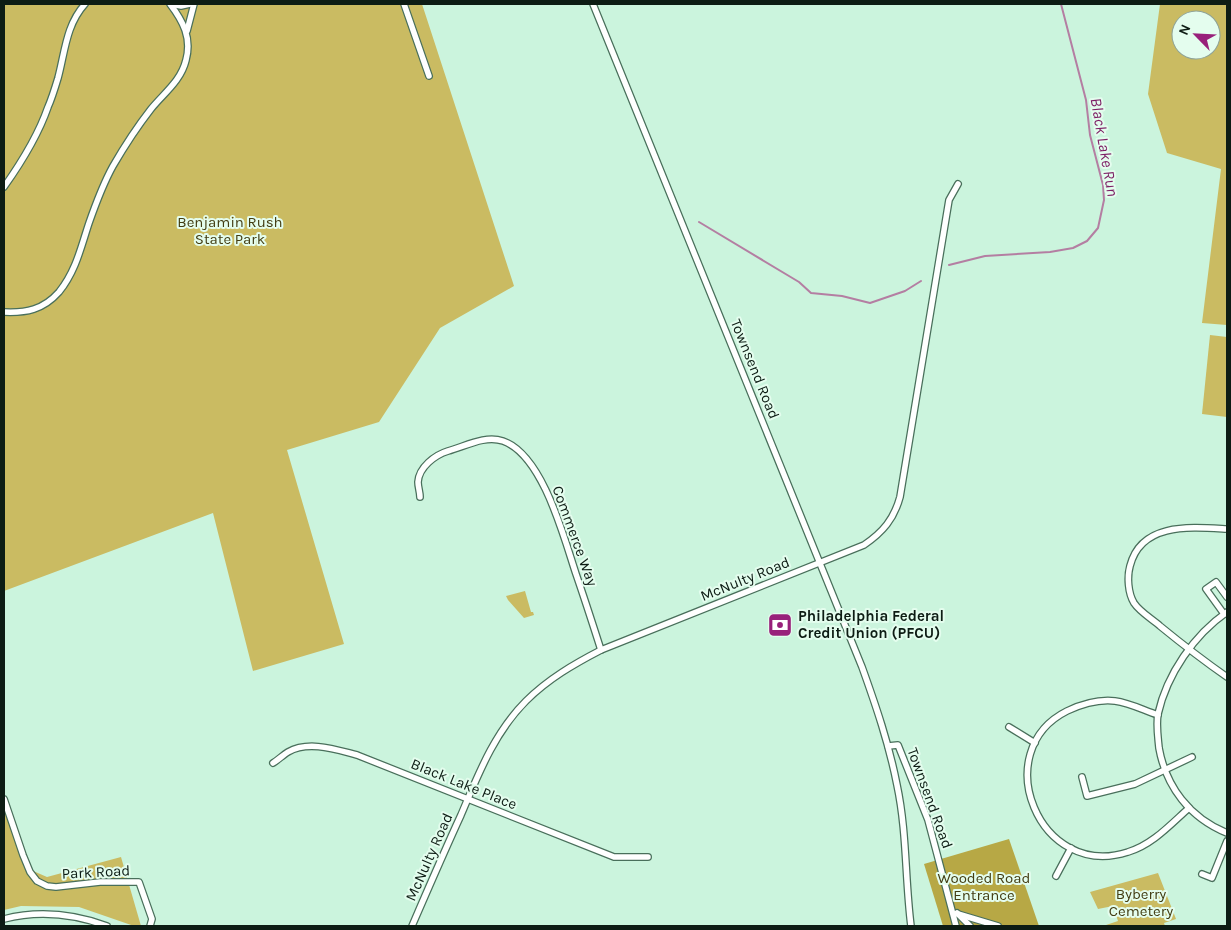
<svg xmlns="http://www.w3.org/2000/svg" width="1231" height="930" font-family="Karla,sans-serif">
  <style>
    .green { fill: #cabb62; fill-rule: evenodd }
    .forest { fill: #b7a845 }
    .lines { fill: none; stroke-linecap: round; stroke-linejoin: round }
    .stream { stroke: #b47ea2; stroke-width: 2 }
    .minor-casing { stroke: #496f5b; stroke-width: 8 }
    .minor { stroke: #fff; stroke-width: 5.5 }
    .labels { text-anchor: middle; stroke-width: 4; stroke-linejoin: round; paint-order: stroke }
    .park-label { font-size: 15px; fill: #423c12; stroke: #e4fdee }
    .street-label { font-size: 15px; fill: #0d1c14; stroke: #e4fdee }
    .poi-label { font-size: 15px; font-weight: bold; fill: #0d1c14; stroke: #e4fdee; text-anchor: start }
    .water-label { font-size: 16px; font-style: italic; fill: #7c1e64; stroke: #e4fdee }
  </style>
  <rect width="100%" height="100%" fill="#cbf4dd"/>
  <!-- green -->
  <g class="green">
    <polygon points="4,4 422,4 514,286 440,328 379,422 287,450 344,644 253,671 213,513 4,591"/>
    <path d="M1160,4H1227V325L1202,323L1221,169L1167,153L1148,94ZM1181,20H1211V50H1181Z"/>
    <polygon points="1210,335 1227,337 1227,417 1202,414"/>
    <polygon points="525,591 531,612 533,612 534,615 524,618 508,600 506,596"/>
    <polygon points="4,801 24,867 47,877 121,857 141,926 134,926 79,907 21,906 4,910"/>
    <polygon points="1158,873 1176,919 1164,923 1165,926 1103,926 1118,921 1113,906 1098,909 1090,892"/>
  </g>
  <!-- forest -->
  <polygon class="forest" points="1009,839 1039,926 943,926 924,864"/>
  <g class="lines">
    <!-- stream -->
    <g class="stream">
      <polyline points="699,222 799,282 811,293 842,296 870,303 905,291 921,281"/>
      <polyline points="949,265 985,256 1050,252 1073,248 1087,241 1098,228 1104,200 1103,185 1090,135 1086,100 1061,4"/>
    </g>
    <defs>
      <g id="minor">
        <polyline points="171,4 181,6 190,4"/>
        <polyline points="404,4 429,76"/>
        <path d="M593,4L862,667C876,706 889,744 897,785C907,832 905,879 911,926"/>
        <polyline points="187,31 194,4"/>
        <path d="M4,187C21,163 38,136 48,107C52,98 55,88 58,78C65,52 66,25 85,4"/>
        <path d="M4,312C26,313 43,310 59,292C76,271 81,247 89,223C96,203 103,184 113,166C124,147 137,127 151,109C164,93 181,81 186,60C192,38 183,21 170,4"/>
        <path d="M420,497C420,492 418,487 418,482C419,467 435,455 448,451C466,446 485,435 503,441C543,455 564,538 576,574C585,600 593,625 601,650"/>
        <path d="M1227,529C1191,527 1141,522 1130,566C1127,577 1128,593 1134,603C1140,612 1152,619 1160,626C1182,644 1204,661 1227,677"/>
        <path d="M1227,612C1194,635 1167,674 1158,714C1156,725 1158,737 1159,748C1166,787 1190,818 1227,833"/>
        <polyline points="1224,614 1206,589 1216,582 1227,597"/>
        <path d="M1158,715C1143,710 1130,703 1115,701C1098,699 1082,704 1067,711C987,751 1039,881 1128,852C1152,845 1170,825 1189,808"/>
        <polyline points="1009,727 1035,743"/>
        <polyline points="888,746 898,745 928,820 956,926"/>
        <path d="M273,763C278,760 283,755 288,752C309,740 337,750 357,755L614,857H648"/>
        <polyline points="1082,777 1087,796 1135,784 1192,757"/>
        <polyline points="4,799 23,855 30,872 37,881 47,886 56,887 100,882 139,882 152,919 150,926"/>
        <polyline points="1202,874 1212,878 1227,841"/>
        <polyline points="1056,876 1071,848"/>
        <polyline points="957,913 970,926"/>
        <polyline points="958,914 998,926"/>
        <path d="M4,919C39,910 74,914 107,926"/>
        <path d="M412,926C428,889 444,852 461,815C478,775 494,733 526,701C548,679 574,664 601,650L864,545C883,532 894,519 900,497L949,200L958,184"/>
      </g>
    </defs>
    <!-- minor casing -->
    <use href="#minor" class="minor-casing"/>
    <!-- minor -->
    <use href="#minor" class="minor"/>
  </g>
  <!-- icons -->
  <defs>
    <symbol id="bank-square" viewBox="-11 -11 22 22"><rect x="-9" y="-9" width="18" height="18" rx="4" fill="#98207a" stroke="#e4fdee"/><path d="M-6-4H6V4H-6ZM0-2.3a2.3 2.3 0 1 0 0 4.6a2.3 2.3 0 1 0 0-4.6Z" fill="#fff"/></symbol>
  </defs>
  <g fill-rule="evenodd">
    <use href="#bank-square" x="766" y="611" width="28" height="28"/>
  </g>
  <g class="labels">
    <!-- park labels -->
    <g class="park-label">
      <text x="230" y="227">Benjamin Rush<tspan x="230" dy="17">State Park</tspan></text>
      <text x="984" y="883">Wooded Road<tspan x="984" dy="17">Entrance</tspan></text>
      <text x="1141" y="899">Byberry<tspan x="1141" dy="17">Cemetery</tspan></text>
    </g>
    <!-- street labels -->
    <g class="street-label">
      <text transform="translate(755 369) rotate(68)" y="5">Townsend Road</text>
      <text transform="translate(575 536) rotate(70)" y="5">Commerce Way</text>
      <text transform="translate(745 579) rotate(-22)" y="5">McNulty Road</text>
      <text transform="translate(464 784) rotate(22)" y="5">Black Lake Place</text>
      <text transform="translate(930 798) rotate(70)" y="5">Townsend Road</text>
      <text transform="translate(429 857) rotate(-66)" y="5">McNulty Road</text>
      <text transform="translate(96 872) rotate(-3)" y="5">Park Road</text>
    </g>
    <!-- poi labels -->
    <g class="poi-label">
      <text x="798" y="621">Philadelphia Federal<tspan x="798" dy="17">Credit Union (PFCU)</tspan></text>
    </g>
    <!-- water labels -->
    <g class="water-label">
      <text transform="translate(1105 147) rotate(80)" y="6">Black Lake Run</text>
    </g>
  </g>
  <!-- border -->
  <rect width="1231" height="930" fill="none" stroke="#0d1c14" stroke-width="10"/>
  <!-- north arrow -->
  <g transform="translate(1196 35) rotate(294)"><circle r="24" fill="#e4fdee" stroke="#8ea397"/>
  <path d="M0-4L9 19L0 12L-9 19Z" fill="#98207a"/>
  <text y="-8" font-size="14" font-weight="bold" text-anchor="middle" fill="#0d1c14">N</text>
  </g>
</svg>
